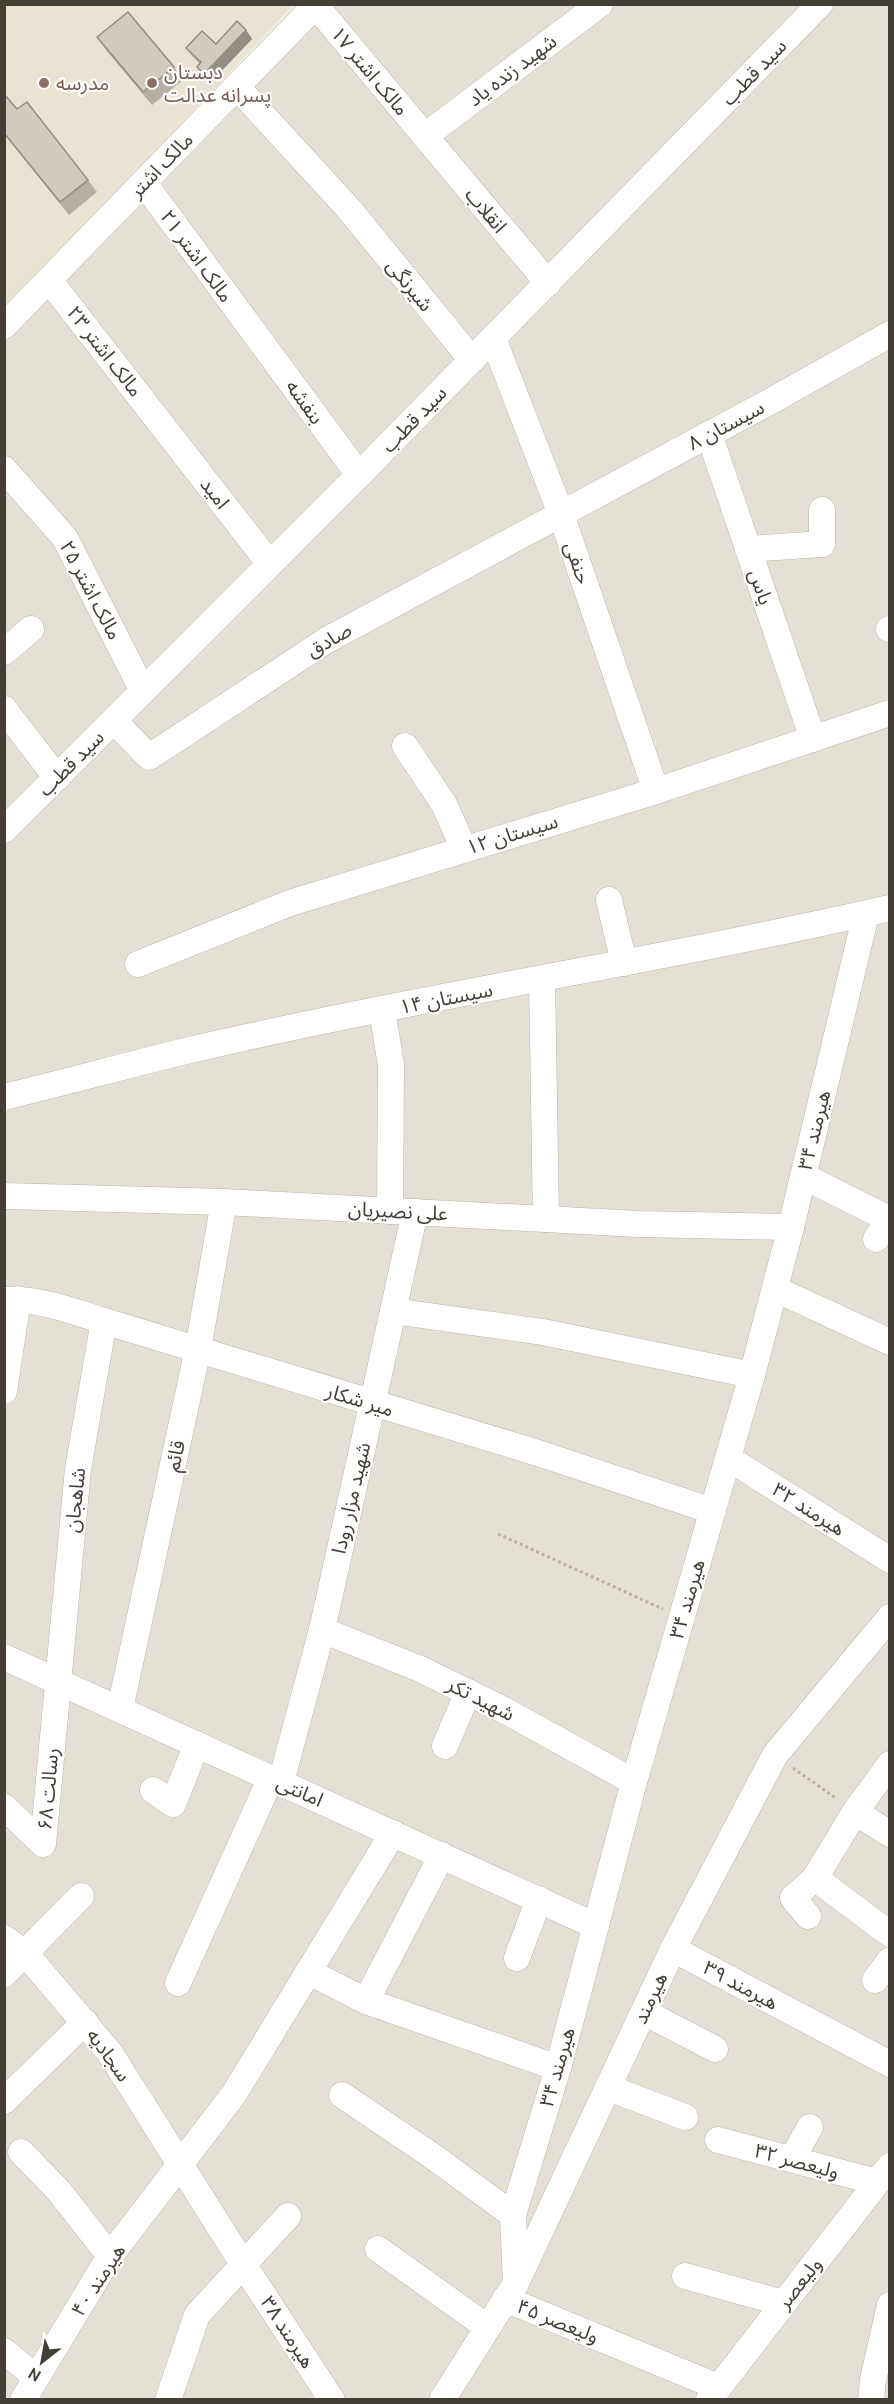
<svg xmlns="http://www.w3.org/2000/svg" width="894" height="2404" font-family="Cabin,'Noto Sans Arabic',sans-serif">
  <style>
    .residential { fill: #e5e0d5 }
    .education { fill: #e9e3d1 }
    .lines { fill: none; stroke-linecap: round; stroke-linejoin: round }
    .minor-casing { stroke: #bcb6aa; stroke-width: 27 }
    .path { stroke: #bcb29c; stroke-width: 3; stroke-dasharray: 3 3; stroke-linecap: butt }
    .minor { stroke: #fff; stroke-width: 26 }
    .wall { fill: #b5aea3 }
    .shaded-wall { fill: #938d84 }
    .building { fill: #d2cabd; stroke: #938d84; stroke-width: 1.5 }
    .education-dot { fill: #8d6e63; stroke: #fff; stroke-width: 2 }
    .labels { text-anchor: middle; stroke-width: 4.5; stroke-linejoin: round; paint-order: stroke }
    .street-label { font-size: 20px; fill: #433f36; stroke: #fff }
    .education-label { font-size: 20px; fill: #785e54; stroke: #fff; text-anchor: start }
  </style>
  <rect width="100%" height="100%" fill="#f1eee6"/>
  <!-- residential -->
  <polygon class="residential" points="312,5 889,5 889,2399 5,2399 4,339"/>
  <!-- education -->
  <polygon class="education" points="5,5 293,5 147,161 5,305"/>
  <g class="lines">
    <defs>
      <g id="minor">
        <polyline points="316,6 548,283"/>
        <polyline points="237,87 349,209 472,360"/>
        <polyline points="425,136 600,4"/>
        <polyline points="144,183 359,475"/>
        <polyline points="49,280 270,564"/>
        <polyline points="4,326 317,4"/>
        <polyline points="493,338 561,514 656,791"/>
        <polyline points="709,434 813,739"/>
        <polyline points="4,469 65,538 143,691"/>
        <polyline points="748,549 822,544 822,510"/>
        <polyline points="889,629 890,629"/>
        <polyline points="4,652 31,629"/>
        <polyline points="4,709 57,778"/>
        <polyline points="114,721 149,757 327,640 773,400 890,334"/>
        <polyline points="405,746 444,804 464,849"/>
        <polyline points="4,830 359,475 820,4"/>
        <polyline points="609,900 624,963"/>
        <polyline points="138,964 290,903 656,791 890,713"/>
        <polyline points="542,979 546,1219"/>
        <polyline points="382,1010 391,1065 390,1211"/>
        <path d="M4,1097C66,1082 128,1065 190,1050C421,996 657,961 890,908"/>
        <polyline points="803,1176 889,1219 876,1239"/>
        <polyline points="4,1196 224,1202 638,1224 791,1227"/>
        <polyline points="775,1289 890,1342"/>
        <path d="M4,1300C39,1298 72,1311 104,1321L538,1453L713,1511"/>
        <polyline points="393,1311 543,1332 752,1375"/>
        <polyline points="4,1391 18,1299"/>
        <polyline points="728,1458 890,1560"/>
        <polyline points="322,1630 418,1668 502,1709 634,1782"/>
        <polyline points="4,1657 596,1926"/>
        <polyline points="120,1709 198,1349 224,1202"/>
        <polyline points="445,1746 468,1692"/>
        <polyline points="281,1782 322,1630 415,1212"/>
        <polyline points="153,1790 173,1804 197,1744"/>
        <polyline points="4,1807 43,1844 78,1469 104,1321"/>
        <polyline points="855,1812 890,1834"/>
        <polyline points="815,1878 890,1934"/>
        <polyline points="808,1916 793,1898 815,1878 855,1812 890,1764"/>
        <polyline points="4,1938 25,1953 110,2053 243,2264 332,2400"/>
        <polyline points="673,1949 890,2064"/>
        <polyline points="517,1958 539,1899"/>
        <polyline points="309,1972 366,2001 558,2068"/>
        <polyline points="4,1974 81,1896"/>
        <polyline points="875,1980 890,1960"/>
        <polyline points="178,1983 271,1778"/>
        <polyline points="366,2001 442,1855"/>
        <polyline points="644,2012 715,2049"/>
        <polyline points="609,2088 685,2117"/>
        <polyline points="342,2095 431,2155 513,2215"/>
        <polyline points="4,2101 85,2022"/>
        <polyline points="718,2140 877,2182"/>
        <polyline points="21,2152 58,2190 110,2256"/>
        <polyline points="792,2159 810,2127"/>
        <polyline points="378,2249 487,2327"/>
        <polyline points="685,2276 783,2303"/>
        <polyline points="516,2283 513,2215 558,2068 634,1782 752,1375 791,1227 866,914"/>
        <polyline points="505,2299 718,2387"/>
        <polyline points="4,2351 36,2377"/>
        <polyline points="23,2400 110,2256 234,2094 393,1833"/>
        <polyline points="168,2400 197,2315 288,2216"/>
        <polyline points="442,2400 516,2283 673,1949 775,1755 890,1617"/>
        <polyline points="709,2400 890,2166"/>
        <polyline points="871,2400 873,2380 890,2305"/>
      </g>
    </defs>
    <!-- minor casing -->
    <use href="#minor" class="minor-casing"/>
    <!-- path -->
    <g class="path">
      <polyline points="498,1534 663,1609"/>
      <polyline points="793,1768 837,1799"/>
    </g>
    <!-- minor -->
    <use href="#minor" class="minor"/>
  </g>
  <!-- wall -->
  <g class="wall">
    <polygon points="246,30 252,39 210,83 203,76 197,67 200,64 192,56 186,48 216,44"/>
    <polygon points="97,37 174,67 183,80 152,105 106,50"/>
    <polygon points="4,94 17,109 88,180 97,192 69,215 4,134"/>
  </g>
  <!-- shaded-wall -->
  <polygon class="shaded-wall" points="246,30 252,39 210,83 204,74"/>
  <!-- building -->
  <g class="building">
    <polygon points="128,12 174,67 143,92 97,37"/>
    <polygon points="237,21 246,30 204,74 197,67 201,62 186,48 202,31 216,44"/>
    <polygon points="4,94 17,109 27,102 88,180 60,202 4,133"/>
  </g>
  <!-- markers -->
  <g class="education-dot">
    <circle cx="44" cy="83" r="6"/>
    <circle cx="152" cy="83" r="6"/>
  </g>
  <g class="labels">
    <!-- street labels -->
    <g class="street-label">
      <text transform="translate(512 70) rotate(-37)" y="7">شهید زنده یاد</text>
      <text transform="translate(370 71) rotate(50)" y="7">مالک اشتر ۱۷</text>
      <text transform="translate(754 72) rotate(-46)" y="7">سید قطب</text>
      <text transform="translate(161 165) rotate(-46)" y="7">مالک اشتر</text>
      <text transform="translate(486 210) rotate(50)" y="7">انقلاب</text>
      <text transform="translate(197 256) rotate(54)" y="7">مالک اشتر ۲۱</text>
      <text transform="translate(410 285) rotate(51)" y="7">شیرنگی</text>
      <text transform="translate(105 351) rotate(52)" y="7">مالک اشتر ۲۳</text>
      <text transform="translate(305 402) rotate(54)" y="7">بنفشه</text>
      <text transform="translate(414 419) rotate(-46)" y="7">سید قطب</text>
      <text transform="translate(726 425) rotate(-28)" y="7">سیستان ۸</text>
      <text transform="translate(215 493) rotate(52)" y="7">امید</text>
      <text transform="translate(578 563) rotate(71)" y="7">حنفی</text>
      <text transform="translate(761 587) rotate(71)" y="7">یاس</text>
      <text transform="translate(91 590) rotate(62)" y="7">مالک اشتر ۲۵</text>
      <text transform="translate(329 640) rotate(-31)" y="7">صادق</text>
      <text transform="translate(71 763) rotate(-45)" y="7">سید قطب</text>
      <text transform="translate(512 834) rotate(-17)" y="7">سیستان ۱۲</text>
      <text transform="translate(446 998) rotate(-11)" y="7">سیستان ۱۴</text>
      <text transform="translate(814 1130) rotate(-76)" y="7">هیرمند ۳۴</text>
      <text transform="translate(398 1211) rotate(3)" y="7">علی نصیریان</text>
      <text transform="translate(360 1400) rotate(17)" y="7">میر شکار</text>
      <text transform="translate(175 1456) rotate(-78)" y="7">قائم</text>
      <text transform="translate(351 1498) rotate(-77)" y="7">شهید مزار رودا</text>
      <text transform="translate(75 1500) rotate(-84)" y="7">شاهجان</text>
      <text transform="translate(809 1509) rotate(32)" y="7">هیرمند ۳۲</text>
      <text transform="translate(687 1599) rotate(-74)" y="7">هیرمند ۳۴</text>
      <text transform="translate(481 1699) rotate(27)" y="7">شهید تکر</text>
      <text transform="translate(48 1789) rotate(-85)" y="7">رسالت ۶۸</text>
      <text transform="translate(300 1791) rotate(24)" y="7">امانتی</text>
      <text transform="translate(741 1985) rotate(28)" y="7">هیرمند ۳۹</text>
      <text transform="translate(650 1998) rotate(-65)" y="7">هیرمند</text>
      <text transform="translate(109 2055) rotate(54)" y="7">سجادیه</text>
      <text transform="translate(557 2067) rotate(-74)" y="7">هیرمند ۳۴</text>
      <text transform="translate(797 2161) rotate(15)" y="7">ولیعصر ۳۲</text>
      <text transform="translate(98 2280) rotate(-57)" y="7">هیرمند ۴۰</text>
      <text transform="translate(799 2283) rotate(-52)" y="7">ولیعصر</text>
      <text transform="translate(558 2321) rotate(22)" y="7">ولیعصر ۴۵</text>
      <text transform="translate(288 2332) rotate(57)" y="7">هیرمند ۳۸</text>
    </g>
    <!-- education labels -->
    <g class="education-label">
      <text x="164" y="79">دبستان<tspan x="164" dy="23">پسرانه عدالت</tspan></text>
      <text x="56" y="90">مدرسه</text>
    </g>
  </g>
  <!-- border -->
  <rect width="894" height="2404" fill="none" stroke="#433f36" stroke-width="12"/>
  <!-- north arrow -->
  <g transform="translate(42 2362) rotate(211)" stroke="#ffffff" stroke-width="4.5" paint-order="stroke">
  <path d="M0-4.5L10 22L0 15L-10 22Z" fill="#433f36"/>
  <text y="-9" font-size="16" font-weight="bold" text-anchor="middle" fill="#433f36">N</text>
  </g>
</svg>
